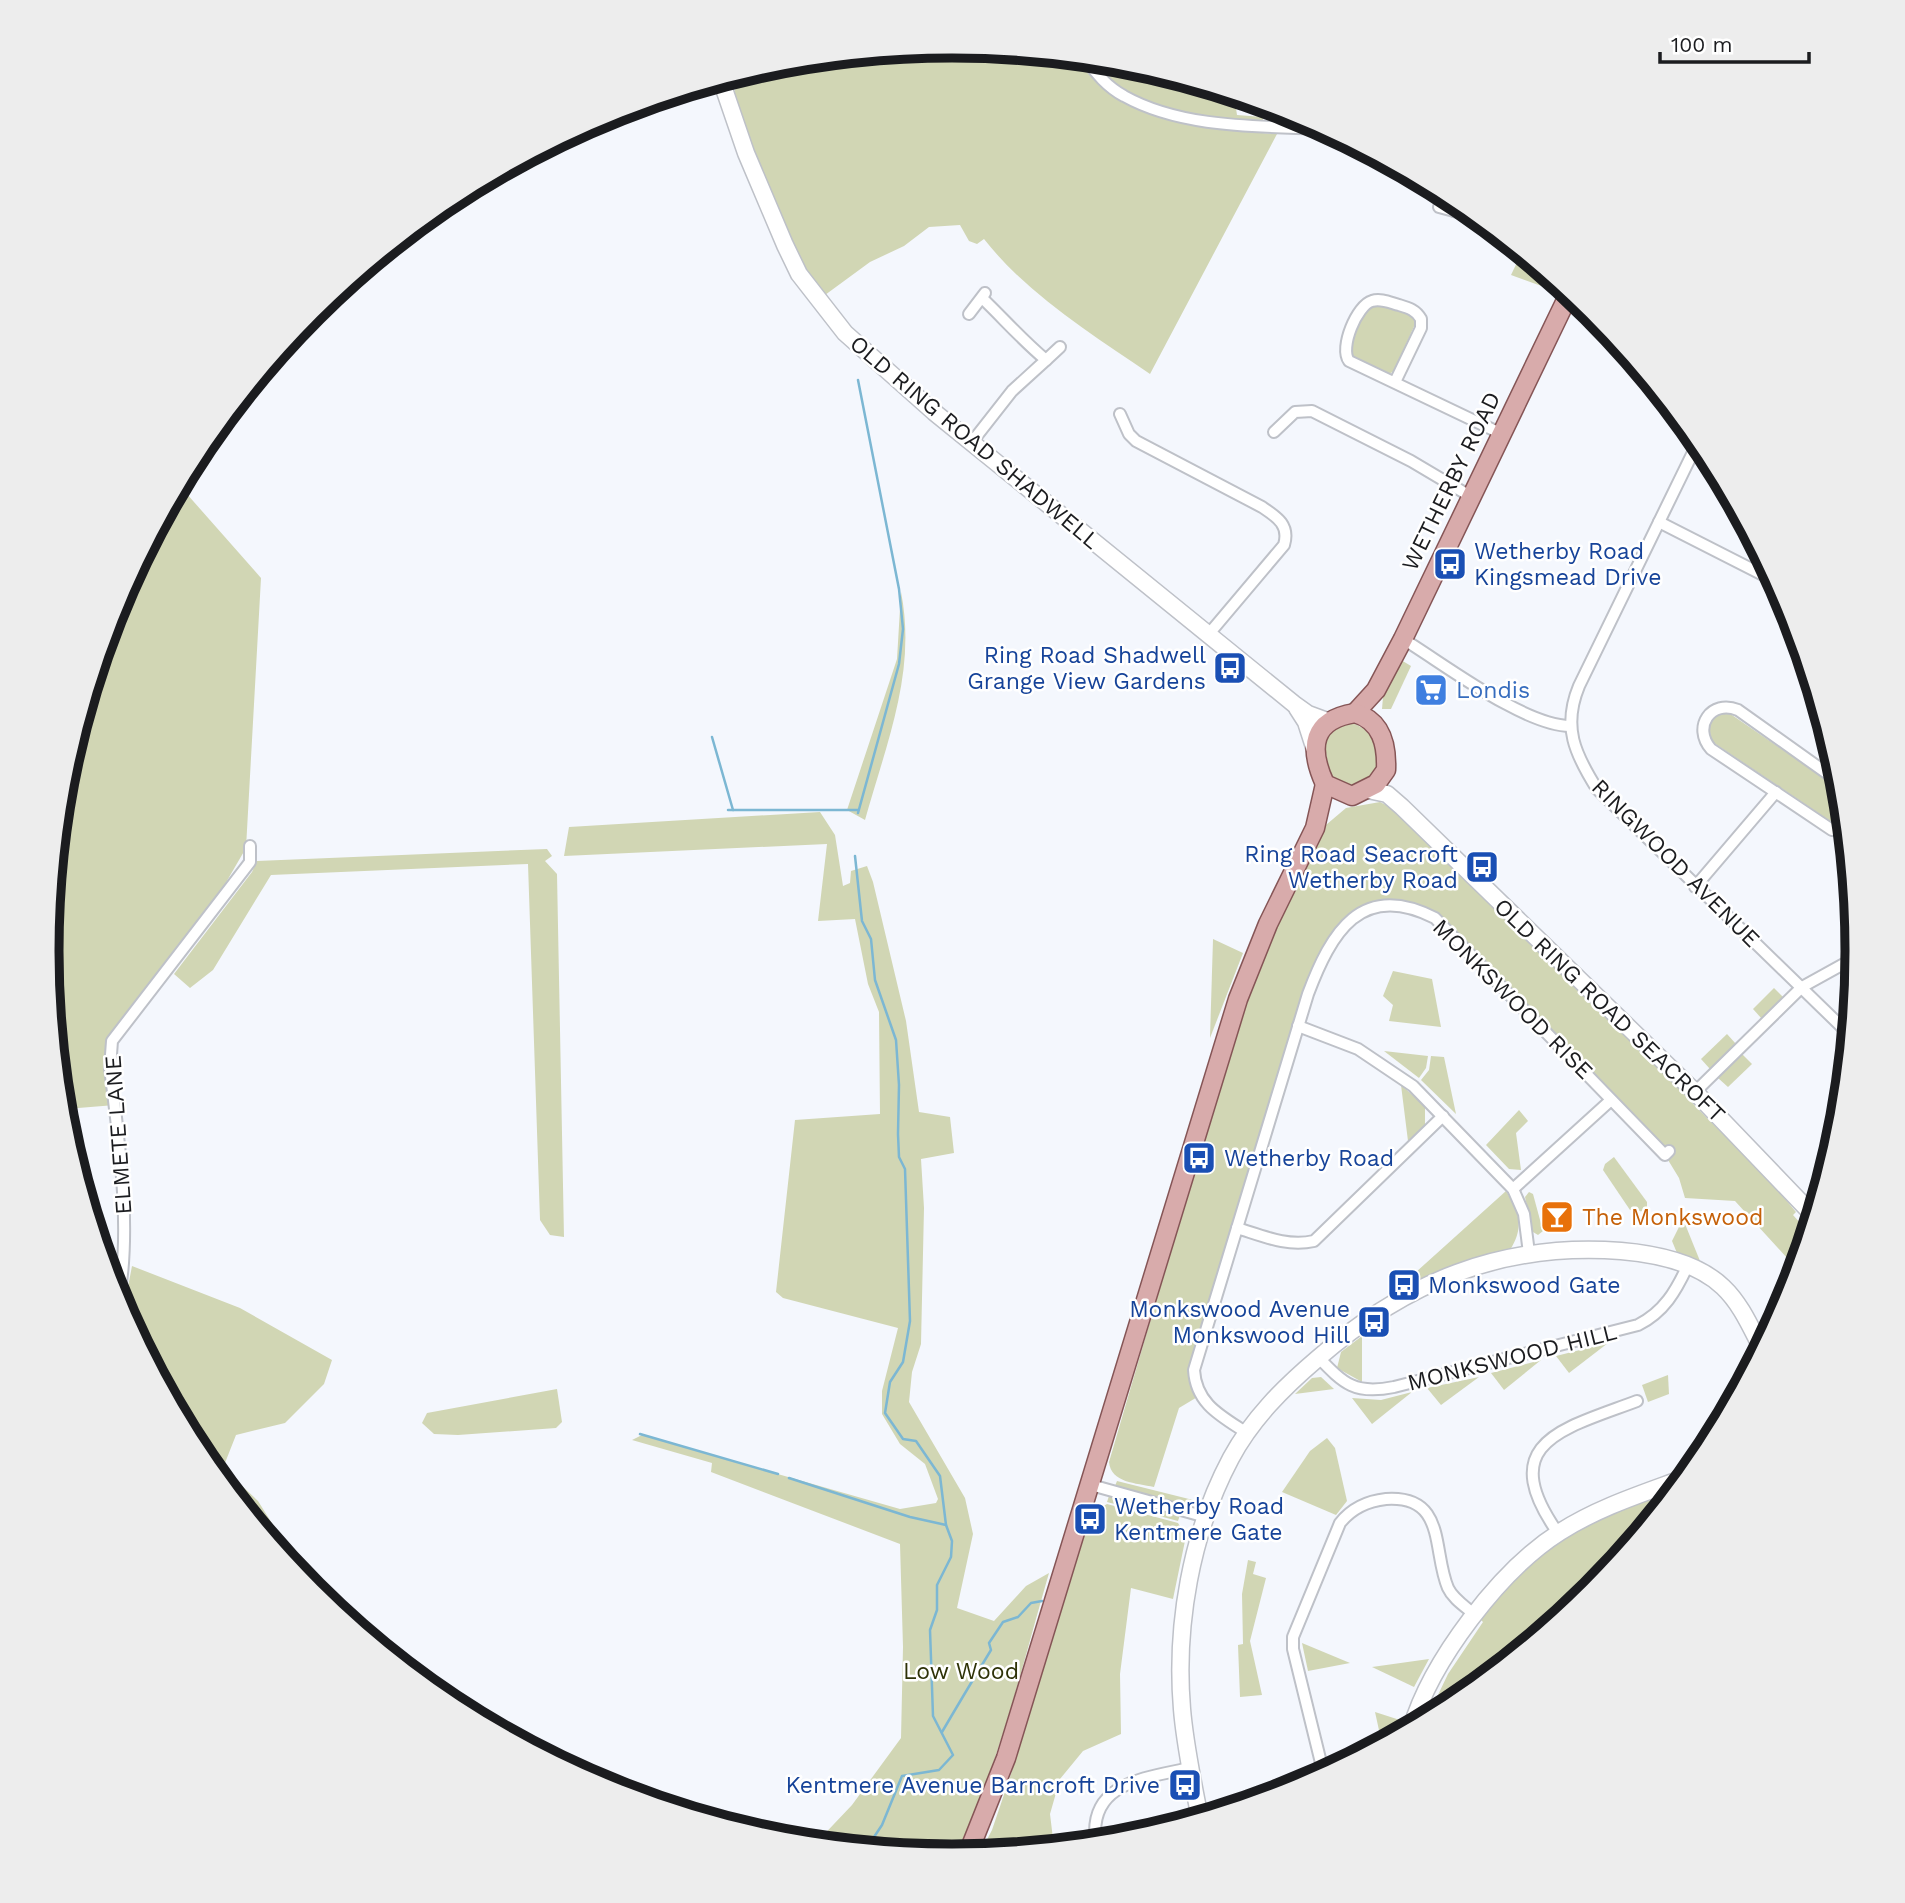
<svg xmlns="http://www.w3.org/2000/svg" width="1905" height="1903" font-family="'Work Sans',sans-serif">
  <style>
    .green { fill: #d1d6b4 }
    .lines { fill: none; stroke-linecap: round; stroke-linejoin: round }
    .stream { stroke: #7cb7d3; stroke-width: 2.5 }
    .street-casing { stroke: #bec1c8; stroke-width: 14 }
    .secondary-casing { stroke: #bec1c8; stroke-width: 19 }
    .primary-casing { stroke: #855556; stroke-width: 21 }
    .street { stroke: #fff; stroke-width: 10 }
    .secondary { stroke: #fff; stroke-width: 16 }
    .primary { stroke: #d8abab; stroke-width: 18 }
    .labels { text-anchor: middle; stroke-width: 5; stroke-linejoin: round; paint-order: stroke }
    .street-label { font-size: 23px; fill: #1b1c1f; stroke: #fff }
    .transit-label { font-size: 23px; fill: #164399; stroke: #fff; text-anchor: start }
    .shop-label { font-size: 23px; fill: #366cbe; stroke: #fff; text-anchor: start }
    .food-label { font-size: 23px; fill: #c56008; stroke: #fff; text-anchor: start }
    .park-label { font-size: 23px; fill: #2e3207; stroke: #fff }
    .rim { fill: none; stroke: #1b1c1f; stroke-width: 9 }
  </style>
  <rect width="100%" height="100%" fill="#f4f7fd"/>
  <!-- green -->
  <g class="green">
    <path d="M953,46L1130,63L1234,95L1237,115L1263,117L1262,133L1277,134L1150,374C1093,335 1027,294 984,239L977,244L969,241L960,225L929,227L904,246L870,262L825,295L803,266L736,118L733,93L739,84L737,75L776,63Z"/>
    <polygon points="1522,252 1561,285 1558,292 1511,275"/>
    <polygon points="1380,304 1409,312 1416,322 1394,371 1389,374 1351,355 1350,341 1367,309"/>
    <polygon points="179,485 261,578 246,848 210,910 112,1040 115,1105 66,1109 47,951 64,774 116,604"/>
    <path d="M901,592C917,672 886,744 865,820L847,810L897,659Z"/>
    <polygon points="1401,660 1411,666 1391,709 1382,709 1383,697"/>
    <polygon points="1729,713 1843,791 1846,827 1836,825 1711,741 1709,723 1717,715"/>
    <path d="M1351,723C1375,729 1384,756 1375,777L1352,790L1330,776L1324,741L1334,727Z"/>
    <path d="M1380,802L1394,809L1648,1054C1694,1110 1750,1156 1796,1212L1793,1215L1802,1225L1806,1222L1811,1227L1798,1270L1735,1201L1685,1198L1679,1178L1665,1155L1435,918L1394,905L1358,915L1325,952L1198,1357L1199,1396L1179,1408L1154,1487C1136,1483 1111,1483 1109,1462L1243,1004L1262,958L1320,830L1346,808Z"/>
    <path d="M820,812L835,835L843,886L850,883L851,871L867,866L873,882L906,1021L919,1112L950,1117L954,1153L921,1159L924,1208L921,1344L912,1372L909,1402L965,1498L973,1534L957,1608L994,1621L1026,1586L1049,1573C1021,1669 999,1768 954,1857L815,1844L852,1805L901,1738L903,1647L900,1544L711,1472L712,1463L632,1440L642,1435L900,1509L936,1503L938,1499L925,1464L900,1444L882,1414V1391L898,1328L783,1298L776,1292L795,1120L880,1114L879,1012L868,984L855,919L818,921L827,844L564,856L569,827Z"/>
    <polygon points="547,849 552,856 545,861 557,874 564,1237 550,1235 540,1220 528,864 271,875 213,970 190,988 174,974 252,872 257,861"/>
    <polygon points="1213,939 1243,953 1210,1038"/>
    <polygon points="1393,971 1432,979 1441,1027 1389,1021 1393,1005 1383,996"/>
    <polygon points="1774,988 1784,998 1762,1019 1753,1009"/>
    <polygon points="1727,1034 1736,1044 1710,1069 1701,1059"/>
    <polygon points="1384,1051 1428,1056 1426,1068 1419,1078"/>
    <polygon points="1742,1054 1752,1064 1728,1087 1718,1078"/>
    <polygon points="1431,1056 1444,1057 1456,1114 1421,1080 1429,1070"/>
    <polygon points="1401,1085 1425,1106 1425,1125 1408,1141"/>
    <polygon points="1519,1110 1528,1121 1516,1133 1521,1170 1509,1169 1486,1145"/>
    <polygon points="1614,1157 1647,1202 1647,1212 1630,1210 1603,1170 1605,1164"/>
    <path d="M1506,1191C1520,1212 1524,1228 1510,1250L1454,1265L1395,1291Z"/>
    <polygon points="1529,1192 1533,1194 1543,1231 1538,1235 1533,1232 1525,1197"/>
    <polygon points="1683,1219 1700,1261 1677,1253 1672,1241"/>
    <polygon points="132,1266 240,1308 332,1360 324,1384 285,1423 236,1435 223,1468 258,1501 280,1536 270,1541 199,1455 123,1313"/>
    <polygon points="1362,1336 1362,1382 1337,1368 1341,1352"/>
    <polygon points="1608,1343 1569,1373 1556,1356"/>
    <polygon points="1541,1360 1504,1390 1491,1373"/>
    <polygon points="1668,1375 1669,1394 1648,1402 1642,1385"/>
    <polygon points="1321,1377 1334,1389 1295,1394 1312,1378"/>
    <polygon points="1479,1377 1441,1405 1427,1388"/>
    <polygon points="557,1389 562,1422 556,1428 458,1435 434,1434 422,1423 427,1413"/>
    <polygon points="1412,1392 1372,1424 1352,1398 1381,1400"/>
    <polygon points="1327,1438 1335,1448 1347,1501 1336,1515 1282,1492 1310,1451"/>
    <polygon points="1117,1481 1197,1501 1189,1506 1115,1486"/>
    <path d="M1672,1491L1673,1495L1593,1592L1469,1694L1470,1691L1457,1685L1449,1701L1456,1705L1425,1722L1448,1674L1483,1622L1480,1619C1513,1579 1550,1537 1599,1516C1622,1505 1648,1499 1672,1491Z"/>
    <polygon points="1109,1496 1180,1515 1178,1521 1107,1502"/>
    <polygon points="1107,1504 1178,1523 1186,1536 1173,1599 1131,1588 1120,1674 1121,1734 1083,1751 1060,1779 1050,1814 1054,1847 979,1855 992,1830 1012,1771 1085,1526 1089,1527 1093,1512"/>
    <polygon points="1248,1560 1256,1562 1253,1574 1266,1578 1250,1641 1262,1695 1240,1697 1238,1645 1243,1644 1242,1594"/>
    <polygon points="1302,1643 1350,1663 1308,1671"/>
    <polygon points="1429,1659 1414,1687 1372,1667"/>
    <polygon points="1375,1712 1403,1721 1400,1735 1382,1744"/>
  </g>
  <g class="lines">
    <!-- stream -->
    <g class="stream">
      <polyline points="712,737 733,810"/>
      <polyline points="728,810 858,810"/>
      <polyline points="858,813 899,664 903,629 899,589 858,380"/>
      <polyline points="855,856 862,921 871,939 875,980 896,1040 899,1085 898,1134 899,1157 905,1169 910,1321 903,1362 890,1382 885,1413 903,1439 916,1441 940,1476 946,1525 952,1541 951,1557 937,1585 937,1610 930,1630 933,1716 953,1755 939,1770 902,1776 882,1825 866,1849"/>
      <polyline points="640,1434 778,1474"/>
      <polyline points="789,1478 910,1517 946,1525"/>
      <path d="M942,1732C959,1703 974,1678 991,1650L989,1643L1003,1622L1018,1617L1031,1603L1042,1601"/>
    </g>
    <defs>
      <g id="street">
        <path d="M1085,59C1096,73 1107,87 1124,96C1183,129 1261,126 1326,129"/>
        <polyline points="1456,198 1454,211 1483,220"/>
        <polyline points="1439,207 1454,211"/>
        <polyline points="969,314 985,293"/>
        <polyline points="1046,360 1060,347"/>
        <path d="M1395,382L1421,328V319C1416,310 1409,308 1399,305C1391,303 1381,298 1372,301C1357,305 1339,348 1349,361L1502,434"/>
        <path d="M1120,414L1129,434L1136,441L1262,507C1277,517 1290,525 1284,545L1208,635"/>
        <polyline points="1274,432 1295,412 1312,411 1411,461 1470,496"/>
        <path d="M1699,440L1579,686C1562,727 1575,754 1597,789L1850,1035"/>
        <path d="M972,442L1012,391L1046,360C1022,340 1004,319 982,298"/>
        <polyline points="1659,522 1777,582"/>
        <path d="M1403,639C1444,664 1523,725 1570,726"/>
        <path d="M1842,784L1738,710C1711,699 1692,727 1711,749L1832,830L1847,831"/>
        <polyline points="1695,887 1776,792"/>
        <polyline points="1298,1026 1358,1049 1413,1086 1513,1189 1524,1214 1529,1253"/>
        <polyline points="1695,1092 1802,987 1858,956"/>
        <polyline points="1513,1189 1611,1100"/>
        <path d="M1237,1228C1263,1236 1287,1247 1314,1241L1443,1116"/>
        <path d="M118,1302C132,1230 119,1142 110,1068L112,1041L250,862V846"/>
        <path d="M1318,1357C1344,1384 1355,1395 1394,1387L1638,1325C1664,1312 1676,1291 1688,1265"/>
        <path d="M1247,1433C1221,1416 1196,1404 1194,1370L1308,994C1331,933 1361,880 1435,918L1665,1155L1669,1151"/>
        <polyline points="1091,1485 1206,1517"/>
        <path d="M1558,1533C1494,1442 1563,1429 1637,1401"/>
        <path d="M1324,1775L1293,1649V1637L1340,1523C1352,1508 1367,1501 1386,1499C1447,1495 1432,1551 1448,1588C1453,1599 1466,1607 1475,1615"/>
        <path d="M1096,1843C1087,1782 1146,1778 1190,1768"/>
      </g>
      <g id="secondary">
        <polyline points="721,80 746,153 785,245 799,274 845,333 934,412 1294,704 1308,714 1327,721"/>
        <polyline points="1297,708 1306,722 1315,750"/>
        <polyline points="1368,790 1387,794 1402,807 1695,1092 1814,1216"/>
        <path d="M1411,1729C1431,1661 1500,1570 1560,1532C1599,1507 1644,1493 1687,1477"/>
        <path d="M1200,1819C1193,1782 1185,1746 1182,1709C1175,1626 1191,1533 1231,1458C1252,1419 1283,1388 1317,1359C1405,1282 1502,1242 1621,1251C1656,1254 1697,1262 1723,1287C1741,1304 1751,1328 1762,1349"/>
      </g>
      <g id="primary">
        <polyline points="1355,713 1376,690 1403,639 1570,292"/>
        <path d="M1355,713C1382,721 1387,745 1386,770L1376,784L1352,796L1325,784C1308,747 1312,720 1355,713Z"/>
        <polyline points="967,1856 1006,1758 1238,999 1268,924 1315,828 1325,784"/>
      </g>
    </defs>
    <!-- street casing -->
    <use href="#street" class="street-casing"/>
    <!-- secondary casing -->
    <use href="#secondary" class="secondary-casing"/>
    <!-- primary casing -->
    <use href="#primary" class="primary-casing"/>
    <!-- street -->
    <use href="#street" class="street"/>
    <!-- secondary -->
    <use href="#secondary" class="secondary"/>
    <!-- primary -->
    <use href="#primary" class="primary"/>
  </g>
  <!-- icons -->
  <defs>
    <symbol id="bus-square" viewBox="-11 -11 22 22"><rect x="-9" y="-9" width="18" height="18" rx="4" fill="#1a4fb4" stroke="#fff"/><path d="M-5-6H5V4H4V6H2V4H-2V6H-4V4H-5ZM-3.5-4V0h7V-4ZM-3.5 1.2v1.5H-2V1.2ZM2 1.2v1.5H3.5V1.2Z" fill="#fff"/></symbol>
    <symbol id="supermarket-square" viewBox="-11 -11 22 22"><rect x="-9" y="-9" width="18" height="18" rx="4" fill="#3f7fe0" stroke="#fff"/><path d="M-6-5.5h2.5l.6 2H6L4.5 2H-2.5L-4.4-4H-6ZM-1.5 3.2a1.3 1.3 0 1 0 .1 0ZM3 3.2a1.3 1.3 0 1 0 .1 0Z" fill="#fff"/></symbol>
    <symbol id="bar-square" viewBox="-11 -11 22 22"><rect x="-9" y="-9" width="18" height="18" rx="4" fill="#e8710a" stroke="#fff"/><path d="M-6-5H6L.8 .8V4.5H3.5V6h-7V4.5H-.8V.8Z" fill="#fff"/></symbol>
  </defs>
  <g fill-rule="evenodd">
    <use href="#bus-square" x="1431" y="545" width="38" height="38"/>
    <use href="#bus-square" x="1211" y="649" width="38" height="38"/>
    <use href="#supermarket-square" x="1412" y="671" width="38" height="38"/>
    <use href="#bus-square" x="1463" y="848" width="38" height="38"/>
    <use href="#bus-square" x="1180" y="1139" width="38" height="38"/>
    <use href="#bar-square" x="1538" y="1198" width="38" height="38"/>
    <use href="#bus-square" x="1385" y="1266" width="38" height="38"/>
    <use href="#bus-square" x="1355" y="1303" width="38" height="38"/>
    <use href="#bus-square" x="1071" y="1500" width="38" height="38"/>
    <use href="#bus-square" x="1166" y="1766" width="38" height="38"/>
  </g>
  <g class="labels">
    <!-- street labels -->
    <g class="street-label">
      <text transform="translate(975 442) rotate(40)" y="8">OLD RING ROAD SHADWELL</text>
      <text transform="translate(1451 481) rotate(-64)" y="8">WETHERBY ROAD</text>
      <text transform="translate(1676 863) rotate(45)" y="8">RINGWOOD AVENUE</text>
      <text transform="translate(1513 999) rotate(45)" y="8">MONKSWOOD RISE</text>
      <text transform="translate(1610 1010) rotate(44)" y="8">OLD RING ROAD SEACROFT</text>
      <text transform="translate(118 1135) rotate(-94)" y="8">ELMETE LANE</text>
      <text transform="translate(1512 1357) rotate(-14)" y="8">MONKSWOOD HILL</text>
    </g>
    <!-- transit labels -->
    <g class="transit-label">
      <text x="1474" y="559">Wetherby Road<tspan x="1474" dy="26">Kingsmead Drive</tspan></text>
      <text x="1206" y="663" text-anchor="end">Ring Road Shadwell<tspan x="1206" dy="26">Grange View Gardens</tspan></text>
      <text x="1458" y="862" text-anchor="end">Ring Road Seacroft<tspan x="1458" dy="26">Wetherby Road</tspan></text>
      <text x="1224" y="1166">Wetherby Road</text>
      <text x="1428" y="1293">Monkswood Gate</text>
      <text x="1350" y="1317" text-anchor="end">Monkswood Avenue<tspan x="1350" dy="26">Monkswood Hill</tspan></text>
      <text x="1114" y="1514">Wetherby Road<tspan x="1114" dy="26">Kentmere Gate</tspan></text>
      <text x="1160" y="1793" text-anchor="end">Kentmere Avenue Barncroft Drive</text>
    </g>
    <!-- shop labels -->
    <g class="shop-label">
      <text x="1456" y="698">Londis</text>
    </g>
    <!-- food labels -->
    <g class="food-label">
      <text x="1582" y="1225">The Monkswood</text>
    </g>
    <!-- park labels -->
    <g class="park-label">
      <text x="961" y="1679">Low Wood</text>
    </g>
  </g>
  <!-- crop -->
  <path d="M0 0H1905V1903H0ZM59 951a893 893 0 1 1 1786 0a893 893 0 1 1-1786 0Z" fill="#ededed" fill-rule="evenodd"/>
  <path class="rim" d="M59 951a893 893 0 1 1 1786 0a893 893 0 1 1-1786 0Z"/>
  <!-- scale -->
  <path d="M1660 52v10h149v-10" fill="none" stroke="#1b1c1f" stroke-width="3.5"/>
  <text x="1671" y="52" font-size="21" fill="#1b1c1f" stroke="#ffffff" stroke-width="5" paint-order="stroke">100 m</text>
</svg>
